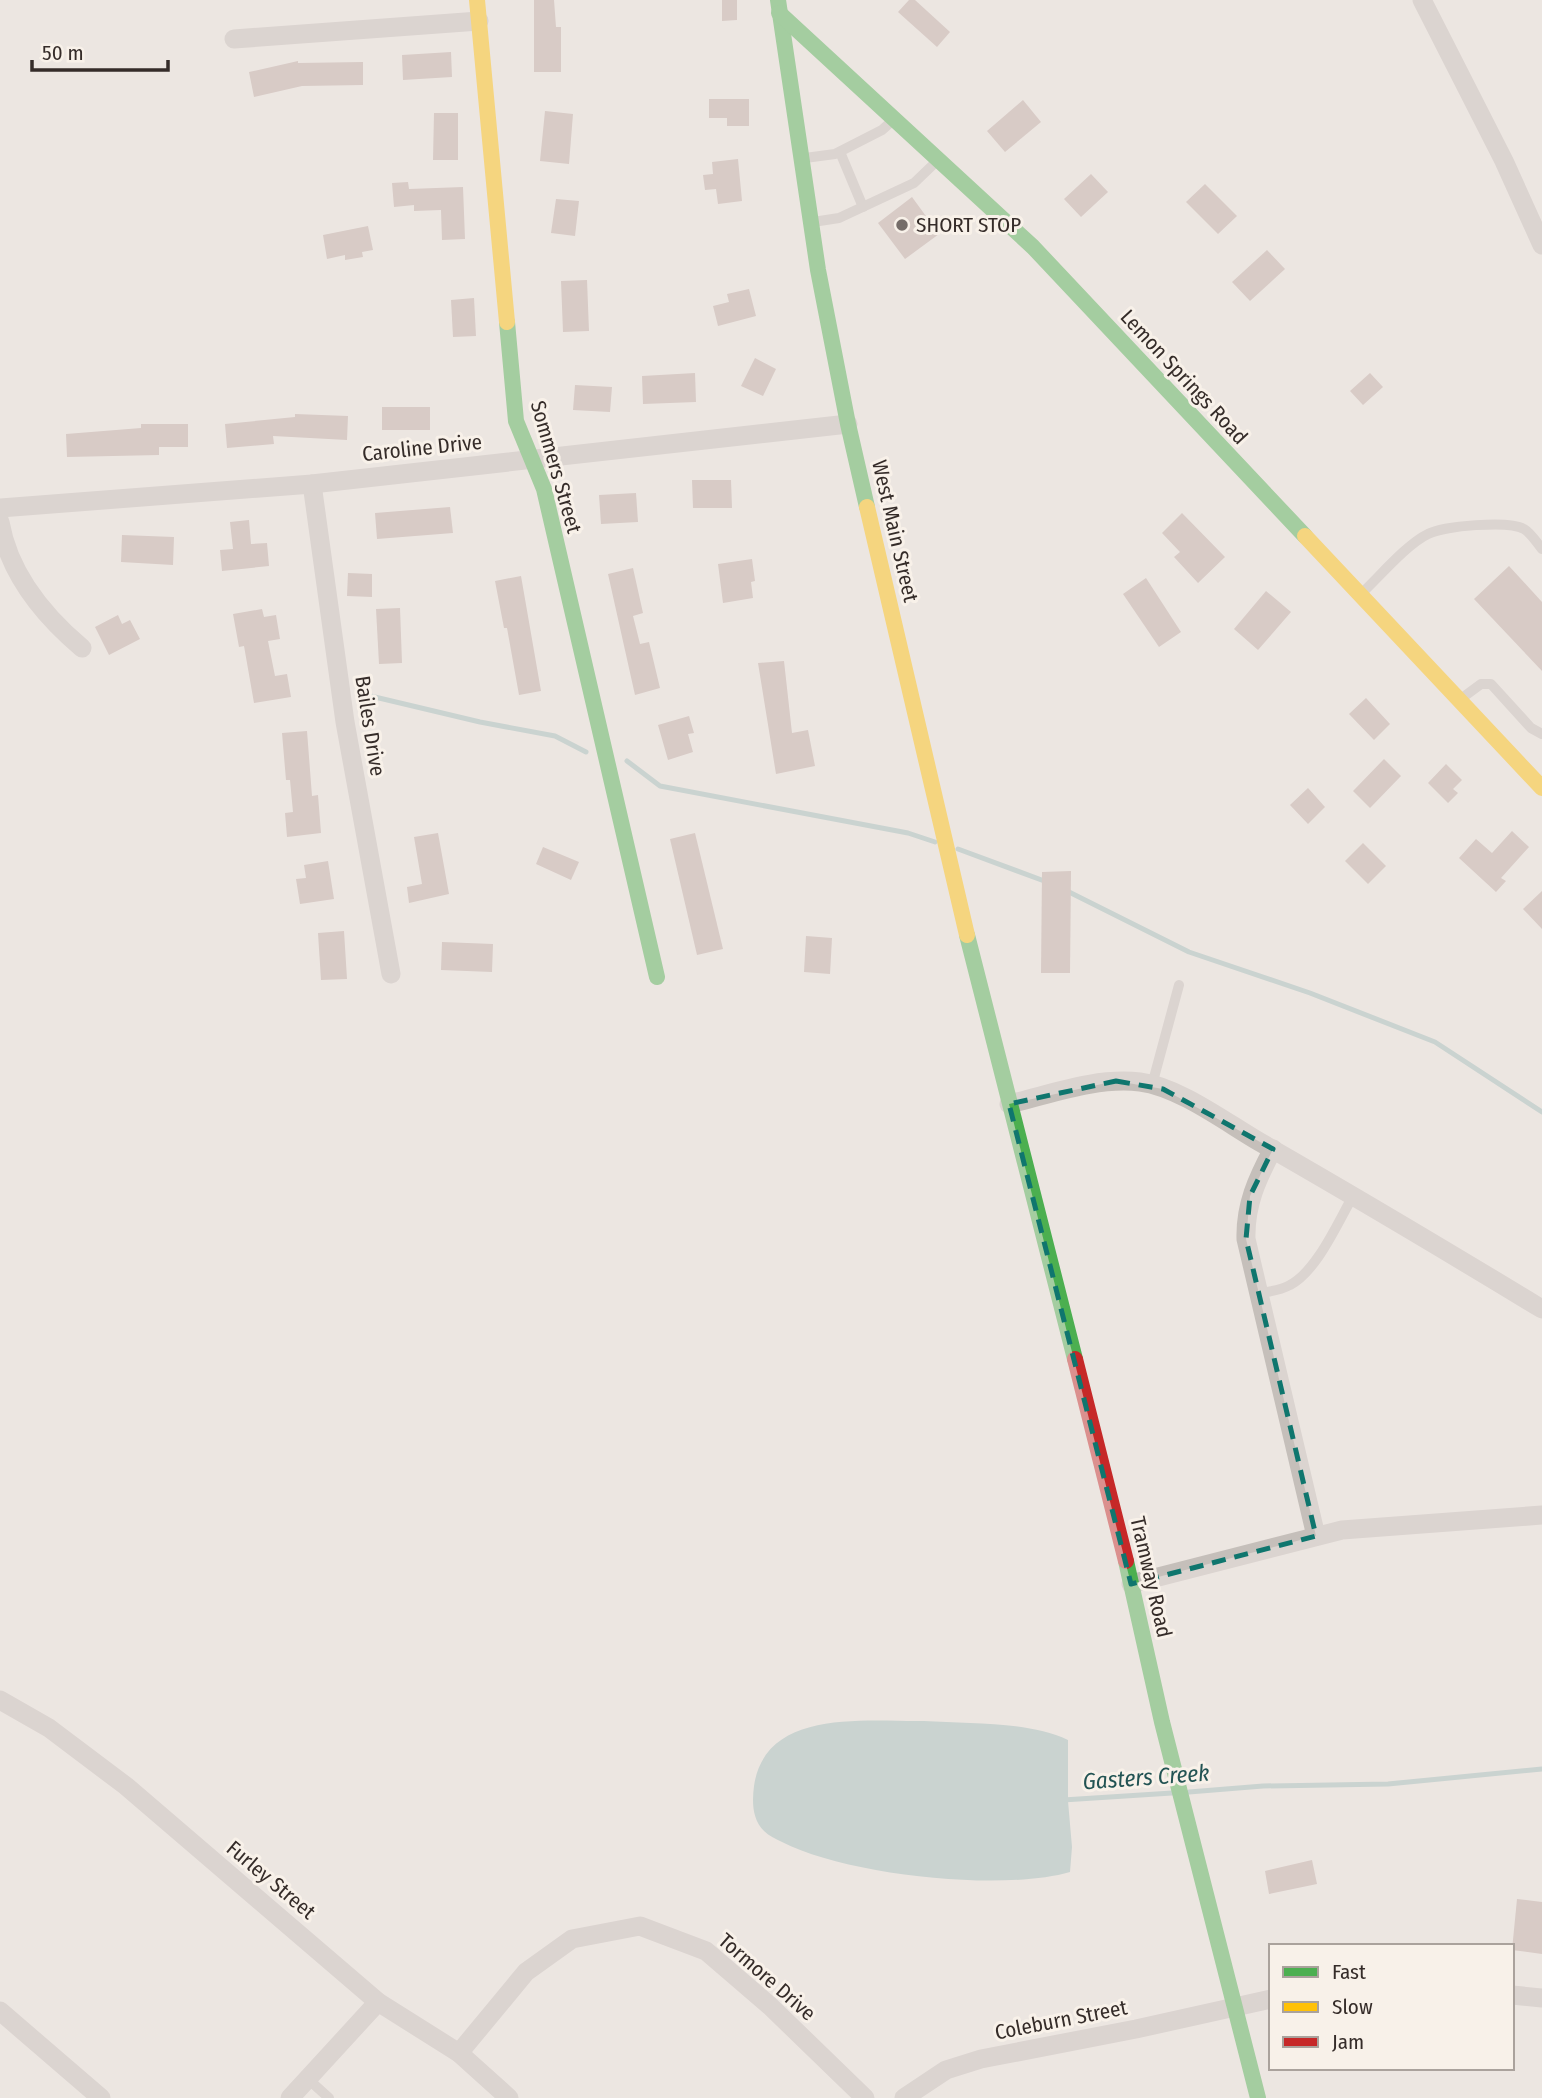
<svg xmlns="http://www.w3.org/2000/svg" width="1542" height="2098" font-family="'Fira Sans Condensed',sans-serif">
  <style>
    .water { fill: #a0bdba }
    .lines { fill: none; stroke-linecap: round; stroke-linejoin: round }
    .stream { stroke: #a0bdba; stroke-width: 5 }
    .building { fill: #beaba4 }
    .lane { stroke: #c5bfba; stroke-width: 10 }
    .street { stroke: #c5bfba; stroke-width: 19 }
    .fast { stroke: #4caf50; stroke-width: 16 }
    .slow { stroke: #ffc107; stroke-width: 16 }
    .jam { stroke: #c62828; stroke-width: 16 }
    .marked { fill: none; stroke: #0f766e; stroke-width: 5; stroke-dasharray: 14 9; stroke-linejoin: round }
    .poi-dot { fill: #756d69; stroke: #f8f1e9; stroke-width: 2.5 }
    .labels { text-anchor: middle; stroke-width: 6; stroke-linejoin: round; paint-order: stroke }
    .poi-label { font-size: 21px; fill: #352c29; stroke: #f8f1e9; text-anchor: start }
    .street-label { font-size: 21px; fill: #352c29; stroke: #f8f1e9 }
    .water-label { font-size: 23px; font-style: italic; fill: #225353; stroke: #f8f1e9 }
  </style>
  <rect width="100%" height="100%" fill="#ece6e1"/>
  <!-- water -->
  <path class="water" d="M924,1721C970,1724 1027,1721 1068,1740V1801L1072,1847L1070,1872C1001,1892 846,1875 782,1842C776,1839 769,1836 764,1831C752,1819 752,1802 754,1786C765,1708 866,1722 924,1721Z"/>
  <g class="lines">
    <!-- stream -->
    <g class="stream">
      <polyline points="358,693 480,722 555,736 586,752"/>
      <polyline points="627,761 660,786 908,833 935,842"/>
      <polyline points="958,849 1047,882"/>
      <polyline points="1065,890 1189,952 1310,993 1435,1042 1542,1112"/>
      <polyline points="1189,1792 1263,1786 1388,1784 1542,1769"/>
      <polyline points="1063,1800 1172,1793"/>
    </g>
  </g>
  <!-- building -->
  <g class="building">
    <polygon points="534,0 554,0 556,27 561,27 561,72 534,72"/>
    <polygon points="722,0 737,0 737,20 722,21"/>
    <polygon points="909,0 915,0 950,32 937,47 898,12"/>
    <polygon points="451,52 452,77 403,80 402,55"/>
    <polygon points="298,61 298,63 363,62 363,85 302,86 254,97 249,72"/>
    <polygon points="709,99 749,99 749,126 727,126 727,118 709,118"/>
    <polygon points="1023,100 1041,122 1005,152 987,131"/>
    <polygon points="545,111 573,114 569,164 540,161"/>
    <polygon points="434,113 458,113 458,160 433,160"/>
    <polygon points="738,159 742,201 718,204 716,189 705,190 703,175 713,174 712,162"/>
    <polygon points="1091,174 1108,192 1081,217 1064,199"/>
    <polygon points="408,182 409,189 463,187 465,239 442,240 441,210 414,211 414,205 394,207 392,183"/>
    <polygon points="1205,184 1237,216 1218,234 1186,202"/>
    <polygon points="912,197 939,234 905,259 878,223"/>
    <polygon points="556,199 579,201 575,236 551,233"/>
    <polygon points="368,226 373,250 362,252 363,257 345,260 345,255 327,259 323,235"/>
    <polygon points="1267,250 1285,269 1250,301 1232,282"/>
    <polygon points="587,280 589,331 563,332 561,281"/>
    <polygon points="749,289 756,316 718,326 713,306 729,302 727,294"/>
    <polygon points="474,298 476,336 453,337 451,300"/>
    <polygon points="755,358 776,369 763,396 741,386"/>
    <polygon points="695,373 696,402 643,404 642,376"/>
    <polygon points="1370,373 1383,387 1363,405 1350,391"/>
    <polygon points="575,385 612,387 610,412 573,410"/>
    <rect x="382" y="407" width="48" height="23"/>
    <polygon points="295,414 348,416 347,440 273,436 274,444 227,448 225,424 295,417"/>
    <polygon points="141,424 188,424 188,447 159,447 159,455 67,457 66,434 141,428"/>
    <polygon points="692,480 731,480 732,508 693,508"/>
    <polygon points="636,493 638,522 601,524 599,495"/>
    <polygon points="450,507 453,533 377,539 375,513"/>
    <polygon points="1182,513 1225,557 1198,583 1174,557 1180,552 1162,533"/>
    <polygon points="249,520 251,544 267,543 269,566 222,571 220,550 233,549 230,522"/>
    <polygon points="122,535 174,537 173,565 121,562"/>
    <polygon points="752,559 755,581 751,582 753,598 723,603 718,564"/>
    <polygon points="1509,566 1542,602 1542,671 1474,599"/>
    <polygon points="633,568 643,613 633,616 640,644 649,642 660,688 635,695 608,574"/>
    <polygon points="348,573 372,574 372,597 347,596"/>
    <polygon points="521,576 541,691 519,695 507,628 504,628 495,581"/>
    <polygon points="1146,578 1181,632 1159,647 1123,594"/>
    <polygon points="1266,591 1291,612 1258,650 1234,629"/>
    <polygon points="400,608 402,663 379,664 376,609"/>
    <polygon points="262,609 264,617 276,615 280,639 268,641 275,676 287,674 291,697 254,703 244,646 239,647 233,614"/>
    <polygon points="118,615 122,624 130,620 140,639 109,655 95,627"/>
    <polygon points="784,661 792,733 808,730 815,766 776,774 758,663"/>
    <polygon points="1366,698 1390,724 1374,740 1349,714"/>
    <polygon points="689,716 694,733 688,734 693,752 668,760 658,725"/>
    <polygon points="307,731 312,796 318,795 321,833 287,837 285,813 293,812 290,780 286,780 282,733"/>
    <polygon points="1384,759 1401,776 1370,808 1353,791"/>
    <polygon points="1446,764 1462,780 1453,789 1458,793 1448,803 1428,783"/>
    <polygon points="1308,788 1325,807 1308,824 1290,805"/>
    <polygon points="1512,831 1529,847 1501,878 1506,881 1496,892 1459,858 1476,839 1492,853"/>
    <polygon points="438,833 449,894 409,903 407,887 422,884 414,837"/>
    <polygon points="695,833 723,949 697,955 670,839"/>
    <polygon points="1363,843 1386,866 1368,884 1345,861"/>
    <polygon points="543,847 579,862 571,880 536,864"/>
    <polygon points="328,861 334,899 300,904 296,879 306,878 304,865"/>
    <polygon points="1071,871 1070,973 1041,973 1042,872"/>
    <polygon points="1542,891 1542,929 1523,909"/>
    <polygon points="344,931 347,979 321,980 318,933"/>
    <polygon points="806,936 832,938 830,974 804,972"/>
    <polygon points="442,942 493,944 492,972 441,970"/>
    <polygon points="1312,1860 1317,1884 1269,1894 1265,1871"/>
    <polygon points="1517,1899 1542,1902 1542,1954 1512,1950"/>
  </g>
  <g class="lines">
    <!-- lane -->
    <g class="lane">
      <polyline points="840,152 863,207"/>
      <polyline points="805,158 835,154 882,130 892,121"/>
      <polyline points="813,222 839,218 914,183 938,160"/>
      <path d="M1363,592C1380,576 1407,544 1428,534C1443,526 1509,520 1524,529C1531,533 1537,543 1542,549"/>
      <polyline points="1462,698 1481,684 1491,684 1531,728 1542,734"/>
      <polyline points="1152,1085 1179,985"/>
      <path d="M1258,1293C1269,1292 1281,1290 1290,1285C1317,1271 1338,1222 1353,1196"/>
      <polyline points="308,2079 329,2098"/>
    </g>
    <!-- street -->
    <g class="street">
      <polyline points="1422,0 1504,161 1542,245"/>
      <polyline points="234,39 479,21"/>
      <polyline points="312,484 345,722 391,974"/>
      <polyline points="0,508 312,484 848,424"/>
      <path d="M0,522C9,574 43,615 82,648"/>
      <path d="M1009,1104C1052,1094 1095,1077 1140,1082C1179,1087 1224,1121 1258,1141C1354,1196 1448,1252 1542,1309"/>
      <path d="M1273,1149C1257,1179 1245,1205 1246,1239L1316,1536"/>
      <polyline points="1131,1584 1342,1530 1542,1515"/>
      <polyline points="0,1700 49,1728 126,1786 378,2002 459,2053 509,2098"/>
      <polyline points="1512,1995 1542,1998"/>
      <polyline points="0,2011 101,2098"/>
      <polyline points="459,2053 526,1972 572,1939 640,1926 706,1951 770,2006 865,2098"/>
      <polyline points="290,2098 378,2002"/>
      <polyline points="904,2098 946,2070 981,2059 1136,2029 1271,1999"/>
    </g>
    <!-- fast -->
    <g class="fast">
      <polyline points="778,0 818,270 848,424 867,507"/>
      <polyline points="779,13 1033,247 1305,536"/>
      <polyline points="507,322 516,421 544,489 657,977"/>
      <polyline points="967,935 1075,1359"/>
      <polyline points="1126,1561 1162,1722 1258,2098"/>
    </g>
    <!-- slow -->
    <g class="slow">
      <polyline points="477,0 507,322"/>
      <polyline points="867,507 967,935"/>
      <polyline points="1305,536 1542,788"/>
    </g>
    <!-- jam -->
    <polyline class="jam" points="1075,1359 1126,1561"/>
  </g>
  <!-- marked area -->
  <path d="M0 0H1542V2098H0ZM1116,1081L1163,1089L1273,1149L1250,1196L1246,1239L1316,1536L1131,1584L1009,1104Z" fill="#ece6e1" fill-opacity=".55" fill-rule="evenodd"/>
  <path class="marked" d="M1116,1081L1163,1089L1273,1149L1250,1196L1246,1239L1316,1536L1131,1584L1009,1104Z"/>
  <!-- markers -->
  <circle class="poi-dot" cx="902" cy="225" r="7"/>
  <g class="labels">
    <!-- poi labels -->
    <g class="poi-label">
      <text x="916" y="232">SHORT STOP</text>
    </g>
    <!-- street labels -->
    <g class="street-label">
      <text transform="translate(1184 377) rotate(47)" y="7">Lemon Springs Road</text>
      <text transform="translate(422 448) rotate(-6)" y="7">Caroline Drive</text>
      <text transform="translate(556 467) rotate(74)" y="7">Sommers Street</text>
      <text transform="translate(895 531) rotate(77)" y="7">West Main Street</text>
      <text transform="translate(370 726) rotate(81)" y="7">Bailes Drive</text>
      <text transform="translate(1151 1577) rotate(77)" y="7">Tramway Road</text>
      <text transform="translate(271 1880) rotate(40)" y="7">Furley Street</text>
      <text transform="translate(767 1977) rotate(41)" y="7">Tormore Drive</text>
      <text transform="translate(1061 2020) rotate(-11)" y="7">Coleburn Street</text>
    </g>
    <!-- water labels -->
    <g class="water-label">
      <text transform="translate(1146 1777) rotate(-4)" y="8">Gasters Creek</text>
    </g>
  </g>
  <!-- legend -->
  <rect x="1269" y="1944" width="245" height="126" fill="#f8f1e9" stroke="#aaa29c" stroke-width="2"/>
  <rect x="1283" y="1967" width="35" height="10" fill="#4caf50" stroke="#aaa29c" stroke-width="2"/>
  <text x="1332" y="1979" font-size="21" fill="#352c29">Fast</text>
  <rect x="1283" y="2002" width="35" height="10" fill="#ffc107" stroke="#aaa29c" stroke-width="2"/>
  <text x="1332" y="2014" font-size="21" fill="#352c29">Slow</text>
  <rect x="1283" y="2037" width="35" height="10" fill="#c62828" stroke="#aaa29c" stroke-width="2"/>
  <text x="1332" y="2049" font-size="21" fill="#352c29">Jam</text>
  <!-- scale -->
  <path d="M32 60v10h136v-10" fill="none" stroke="#352c29" stroke-width="3.5"/>
  <text x="42" y="60" font-size="21" fill="#352c29" stroke="#f8f1e9" stroke-width="5" paint-order="stroke">50 m</text>
</svg>
